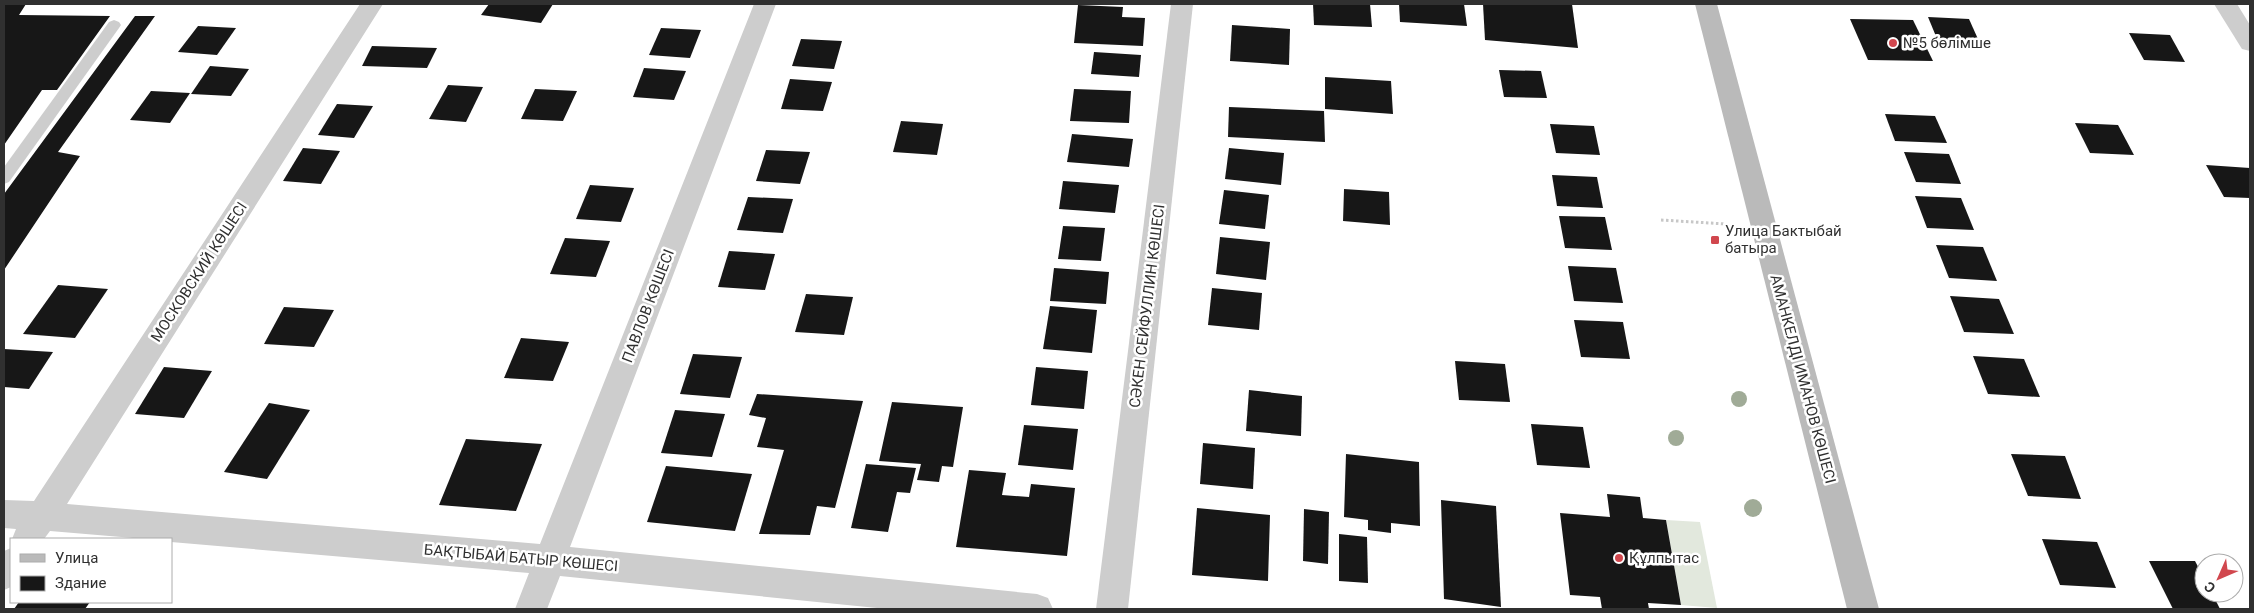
<svg xmlns="http://www.w3.org/2000/svg" width="2254" height="613" font-family="Roboto,sans-serif">
  <style>
    .green { fill: #e2e8dd }
    .building { fill: #171717 }
    .lines { fill: none; stroke-linecap: round; stroke-linejoin: round }
    .path { stroke: #c7c7c7; stroke-width: 3; stroke-dasharray: 2.5 2.5; stroke-linecap: butt }
    .service { fill: #cdcdcd; fill-rule: evenodd }
    .minor { fill: #cdcdcd; fill-rule: evenodd }
    .secondary { fill: #bababa; fill-rule: evenodd }
    .tree { fill: #a0ab97 }
    .poi-dot { fill: #d1474e; stroke: #fff; stroke-width: 2 }
    .labels { text-anchor: middle; stroke-width: 5; stroke-linejoin: round; paint-order: stroke }
    .poi-label { font-size: 15px; fill: #303030; stroke: #fff; text-anchor: start }
    .street-label { font-size: 15px; fill: #303030; stroke: #fff }
  </style>
  <rect width="100%" height="100%" fill="#fff"/>
  <!-- green -->
  <polygon class="green" points="1666,520 1700,522 1717,608 1681,605"/>
  <!-- building -->
  <g class="building">
    <polygon points="4,4 26,4 19,15 110,16 57,90 42,90 4,145"/>
    <polygon points="489,4 553,4 541,23 481,15"/>
    <polygon points="1313,4 1370,4 1372,27 1314,25"/>
    <polygon points="1399,4 1464,4 1467,26 1400,22"/>
    <polygon points="1483,4 1572,4 1578,48 1485,40"/>
    <polygon points="1078,5 1123,7 1122,17 1145,18 1143,46 1074,43"/>
    <polygon points="135,16 155,16 58,152 80,156 4,270 4,194"/>
    <polygon points="1928,17 1969,19 1982,48 1940,46"/>
    <polygon points="1850,19 1913,20 1933,61 1868,60"/>
    <polygon points="1232,25 1290,29 1289,65 1230,61"/>
    <polygon points="198,26 236,28 217,55 178,52"/>
    <polygon points="661,28 701,30 690,58 649,55"/>
    <polygon points="2129,33 2170,35 2185,62 2144,60"/>
    <polygon points="801,39 842,41 834,69 792,66"/>
    <polygon points="372,46 437,48 427,68 362,66"/>
    <polygon points="1094,52 1141,55 1139,77 1091,74"/>
    <polygon points="210,66 249,69 231,96 191,94"/>
    <polygon points="644,68 686,71 674,100 633,97"/>
    <polygon points="1499,70 1541,71 1547,98 1504,97"/>
    <polygon points="1325,77 1391,81 1393,114 1325,109"/>
    <polygon points="790,79 832,82 823,111 781,109"/>
    <polygon points="448,85 483,87 466,122 429,119"/>
    <polygon points="535,89 577,91 563,121 521,119"/>
    <polygon points="1074,89 1131,91 1129,123 1070,121"/>
    <polygon points="151,91 190,93 170,123 130,120"/>
    <polygon points="337,104 373,106 354,138 318,135"/>
    <polygon points="1229,107 1324,111 1325,142 1228,137"/>
    <polygon points="1885,114 1935,116 1947,143 1895,141"/>
    <polygon points="901,121 943,124 937,155 893,152"/>
    <polygon points="2075,123 2118,125 2134,155 2090,153"/>
    <polygon points="1550,124 1594,126 1600,155 1556,153"/>
    <polygon points="1072,134 1133,139 1129,167 1067,162"/>
    <polygon points="303,148 340,151 321,184 283,181"/>
    <polygon points="1229,148 1284,153 1281,185 1225,179"/>
    <polygon points="766,150 810,152 800,184 756,181"/>
    <polygon points="1904,152 1949,154 1961,184 1916,182"/>
    <polygon points="2206,165 2250,168 2250,198 2224,197"/>
    <polygon points="1552,175 1597,177 1603,208 1557,206"/>
    <polygon points="1063,181 1119,185 1115,213 1059,209"/>
    <polygon points="590,185 634,188 621,222 576,219"/>
    <polygon points="1344,189 1389,192 1390,225 1343,221"/>
    <polygon points="1224,190 1269,195 1265,229 1219,224"/>
    <polygon points="1915,196 1961,198 1974,230 1927,228"/>
    <polygon points="748,197 793,199 783,233 737,230"/>
    <polygon points="1559,216 1605,217 1612,250 1565,248"/>
    <polygon points="1063,226 1105,228 1101,261 1058,259"/>
    <polygon points="1220,237 1270,242 1266,280 1216,274"/>
    <polygon points="565,238 610,241 596,277 550,274"/>
    <polygon points="1936,245 1983,247 1997,281 1949,278"/>
    <polygon points="729,251 775,254 765,290 718,287"/>
    <polygon points="1568,266 1616,268 1623,303 1574,301"/>
    <polygon points="1054,268 1109,272 1106,304 1050,301"/>
    <polygon points="58,285 108,289 75,338 23,334"/>
    <polygon points="1212,288 1262,293 1259,330 1208,325"/>
    <polygon points="806,294 853,297 844,335 795,332"/>
    <polygon points="1950,296 1999,299 2014,334 1964,332"/>
    <polygon points="1050,306 1097,310 1092,353 1043,349"/>
    <polygon points="284,307 334,310 314,347 264,344"/>
    <polygon points="1574,320 1623,322 1630,359 1581,357"/>
    <polygon points="521,338 569,342 553,381 504,378"/>
    <polygon points="4,349 53,352 29,389 4,387"/>
    <polygon points="693,354 742,357 730,398 680,394"/>
    <polygon points="1973,356 2024,359 2040,397 1988,394"/>
    <polygon points="1455,361 1505,364 1510,402 1459,400"/>
    <polygon points="164,367 212,371 184,418 135,414"/>
    <polygon points="1036,367 1088,371 1084,409 1031,405"/>
    <polygon points="1249,390 1302,396 1301,436 1246,431"/>
    <polygon points="757,394 863,401 835,508 817,506 810,535 759,534 784,450 757,447 766,418 749,415"/>
    <polygon points="892,402 963,407 953,467 942,466 939,482 917,480 921,464 879,461"/>
    <polygon points="269,403 310,410 267,479 224,472"/>
    <polygon points="675,410 725,414 712,457 661,453"/>
    <polygon points="1531,424 1583,427 1590,468 1537,465"/>
    <polygon points="1024,425 1078,429 1073,470 1018,465"/>
    <polygon points="466,439 542,444 516,511 439,505"/>
    <polygon points="1203,443 1255,448 1253,489 1200,484"/>
    <polygon points="1346,454 1419,462 1420,526 1391,523 1391,533 1368,530 1368,520 1344,517"/>
    <polygon points="2011,454 2065,456 2081,499 2028,496"/>
    <polygon points="866,464 916,468 910,493 897,492 888,532 851,528"/>
    <polygon points="666,466 752,474 735,531 647,522"/>
    <polygon points="969,470 1006,473 1002,495 1029,497 1031,484 1075,488 1067,556 956,547"/>
    <polygon points="1607,494 1640,497 1643,518 1666,520 1681,605 1648,603 1649,609 1602,609 1600,597 1570,595 1560,513 1610,517"/>
    <polygon points="1441,500 1496,506 1501,607 1444,599"/>
    <polygon points="1197,508 1270,515 1268,581 1192,575"/>
    <polygon points="1304,509 1329,512 1328,564 1303,561"/>
    <polygon points="1339,534 1367,537 1368,583 1339,581"/>
    <polygon points="2042,539 2097,542 2116,588 2060,585"/>
    <polygon points="2149,561 2195,561 2204,578 2204,593 2212,593 2220,609 2173,609"/>
    <polygon points="19,602 90,602 85,609 14,609"/>
  </g>
  <g class="lines">
    <!-- path -->
    <polyline class="path" points="1661,220 1726,224"/>
    <!-- service -->
    <polygon class="service" points="114,20 119,22 121,25 119,28 9,182 4,184 4,167 109,22"/>
    <!-- minor -->
    <g class="minor">
      <polygon points="360,4 383,4 67,504 540,544 754,4 776,4 570,547 1037,594 1048,598 1053,609 887,609 560,576 547,609 515,609 529,573 171,542 171,539 145,539 50,531 44,539 12,539 16,529 4,528 4,500 34,501"/>
      <polygon points="1171,4 1193,4 1128,609 1096,609"/>
      <polygon points="2214,4 2237,4 2250,25 2250,51 2242,49"/>
      <polygon points="11,548 11,587 4,590 4,551"/>
    </g>
    <!-- secondary -->
    <polygon class="secondary" points="1695,4 1717,4 1879,609 1847,609"/>
  </g>
  <!-- trees -->
  <g class="tree">
    <circle cx="1739" cy="399" r="8"/>
    <circle cx="1676" cy="438" r="8"/>
    <circle cx="1753" cy="508" r="9"/>
  </g>
  <!-- markers -->
  <g class="poi-dot">
    <circle cx="1893" cy="43" r="5"/>
    <rect x="1710" y="235" width="10" height="10" rx="2.5"/>
    <circle cx="1619" cy="558" r="5"/>
  </g>
  <g class="labels">
    <!-- poi labels -->
    <g class="poi-label">
      <text x="1903" y="48">№5 бөлімше</text>
      <text x="1725" y="236">Улица Бактыбай<tspan x="1725" dy="17">батыра</tspan></text>
      <text x="1629" y="563">Құлпытас</text>
    </g>
    <!-- street labels -->
    <g class="street-label">
      <text transform="translate(199 272) rotate(-57)" y="5">МОСКОВСКИЙ КӨШЕСІ</text>
      <text transform="translate(648 306) rotate(-69)" y="5">ПАВЛОВ КӨШЕСІ</text>
      <text transform="translate(1147 306) rotate(-83)" y="5">СӘКЕН СЕЙФУЛЛИН КӨШЕСІ</text>
      <text transform="translate(1803 379) rotate(75)" y="5">АМАНКЕЛДІ ИМАНОВ КӨШЕСІ</text>
      <text transform="translate(521 558) rotate(5)" y="5">БАҚТЫБАЙ БАТЫР КӨШЕСІ</text>
    </g>
  </g>
  <!-- border -->
  <rect width="2254" height="613" fill="none" stroke="#303030" stroke-width="10"/>
  <!-- legend -->
  <rect x="10" y="538" width="162" height="65" fill="#ffffff" stroke="#acacac"/>
  <rect x="20" y="554" width="25" height="8" fill="#bababa" stroke="#acacac"/>
  <text x="55" y="563" font-size="15" fill="#303030">Улица</text>
  <rect x="20" y="576" width="25" height="15" fill="#171717" stroke="#acacac"/>
  <text x="55" y="588" font-size="15" fill="#303030">Здание</text>
  <!-- north arrow -->
  <g transform="translate(2219 578) rotate(225)"><circle r="24" fill="#ffffff" stroke="#acacac"/>
  <path d="M0-4L9 19L0 12L-9 19Z" fill="#d1474e"/>
  <text y="-8" font-size="14" font-weight="bold" text-anchor="middle" fill="#303030">С</text>
  </g>
</svg>
